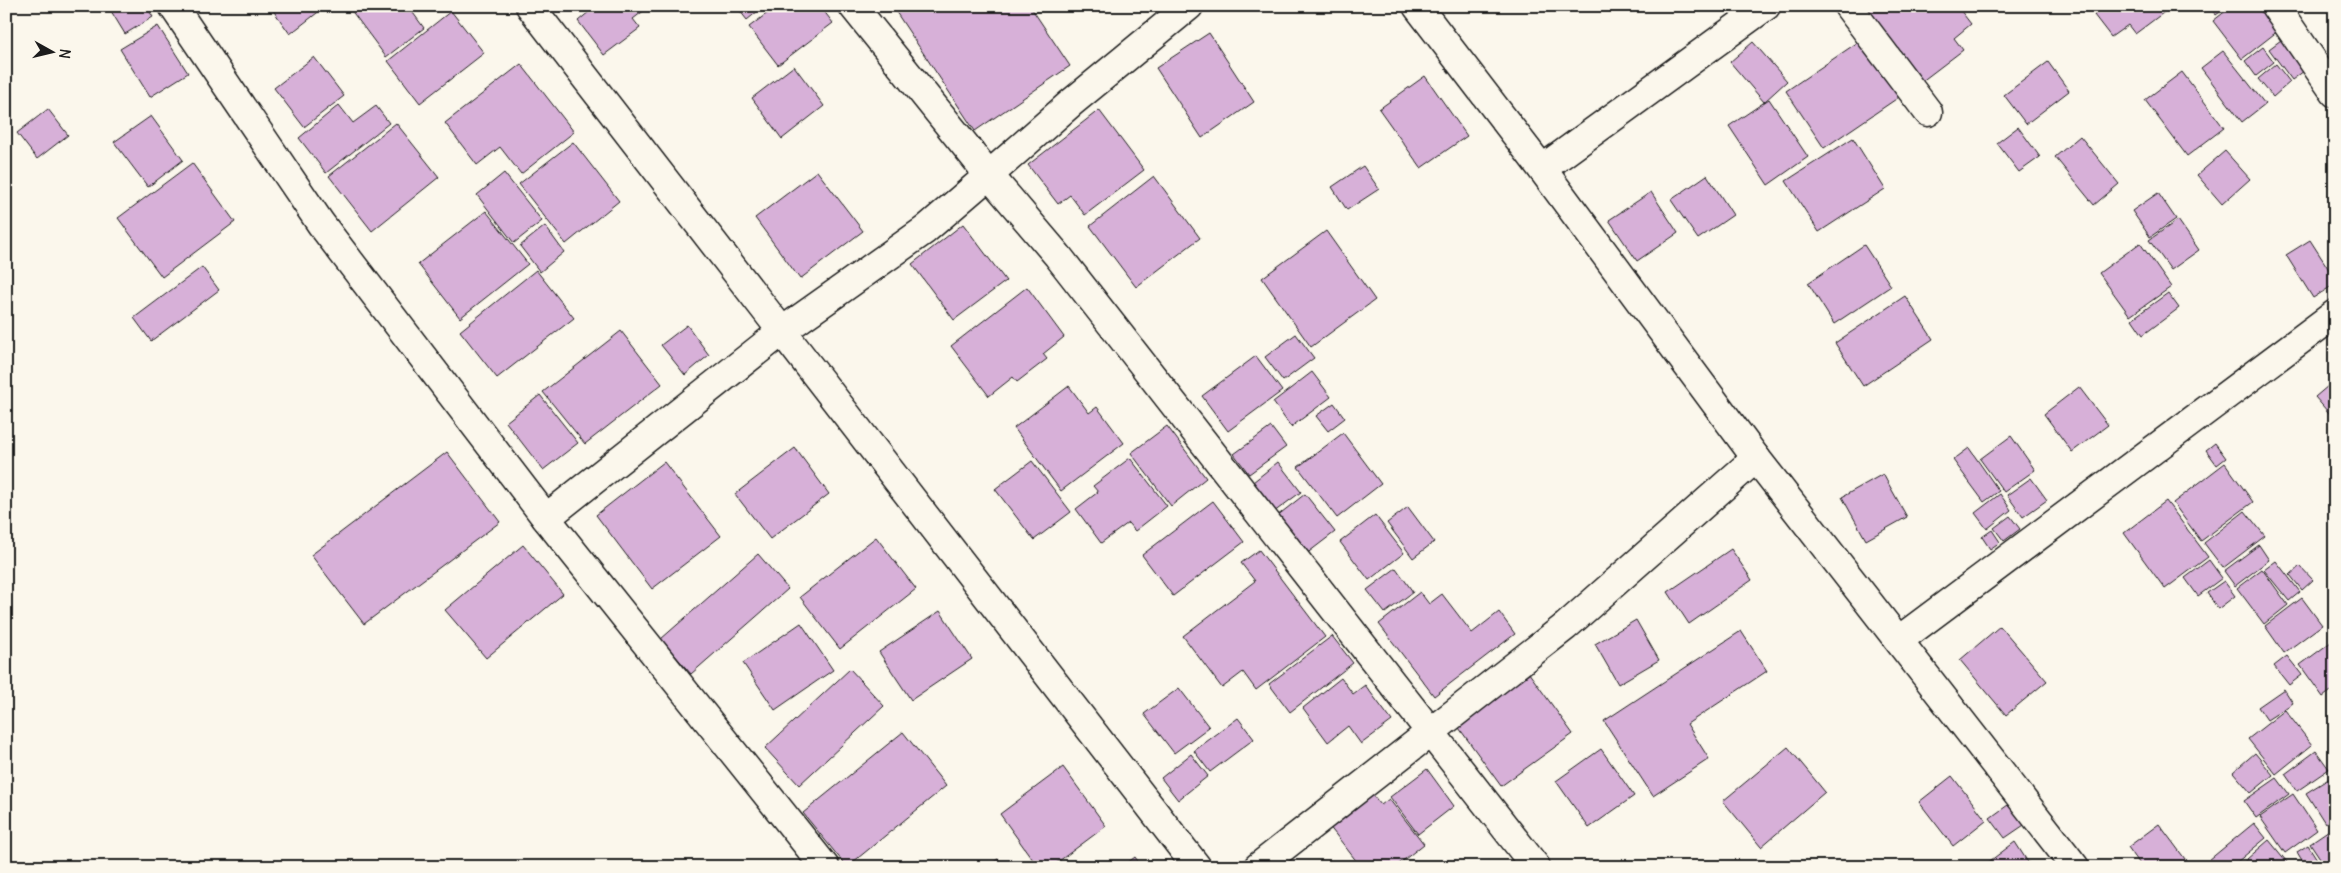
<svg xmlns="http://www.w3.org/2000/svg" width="2341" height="873" font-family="Delius,sans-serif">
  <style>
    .building { fill: #d7b0d8; stroke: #1c1c1c }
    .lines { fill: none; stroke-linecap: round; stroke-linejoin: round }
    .street-casing { stroke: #1c1c1c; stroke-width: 31 }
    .secondary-casing { stroke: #1c1c1c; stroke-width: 31 }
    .street { stroke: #fbf7ec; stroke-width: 28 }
    .secondary { stroke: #fbf7ec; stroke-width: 28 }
  </style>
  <rect width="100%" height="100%" fill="#fbf7ec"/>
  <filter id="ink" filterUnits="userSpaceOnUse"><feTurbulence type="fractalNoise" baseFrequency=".02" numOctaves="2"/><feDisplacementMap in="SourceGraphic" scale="10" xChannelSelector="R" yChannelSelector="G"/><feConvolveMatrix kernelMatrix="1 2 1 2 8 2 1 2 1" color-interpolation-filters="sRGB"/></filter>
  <g filter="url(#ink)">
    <!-- building -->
    <g class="building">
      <polygon points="108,6 146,6 153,17 125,34"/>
      <polygon points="270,6 326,6 290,34"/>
      <polygon points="348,6 408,6 424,28 386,57"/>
      <polygon points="596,6 650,6 633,19 640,28 604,55 578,21"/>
      <polygon points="736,6 764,6 747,20"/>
      <polygon points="777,6 820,6 833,23 778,65 749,27"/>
      <polygon points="892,6 1030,6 1070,66 975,131"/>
      <polygon points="1862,6 1957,6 1971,24 1954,38 1963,50 1917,85"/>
      <polygon points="2105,6 2171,6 2171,7 2135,34 2128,25 2111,37 2094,15"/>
      <polygon points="2210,6 2228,6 2216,15"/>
      <polygon points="2232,6 2268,6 2283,27 2242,59 2213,21"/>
      <polygon points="451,11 484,53 420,103 388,61"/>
      <polygon points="158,26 188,73 150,97 120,49"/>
      <polygon points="1209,33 1254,102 1202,138 1156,68"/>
      <polygon points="1867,36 1905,93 1824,148 1786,91"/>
      <polygon points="2285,37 2308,68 2292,80 2269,49"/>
      <polygon points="1753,42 1787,81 1764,102 1730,62"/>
      <polygon points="2263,47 2274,62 2256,76 2245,61"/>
      <polygon points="2335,50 2335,60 2330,54"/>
      <polygon points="2223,51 2265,104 2242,122 2201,68"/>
      <polygon points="314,57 344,96 304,127 274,88"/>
      <polygon points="2048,62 2069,91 2026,124 2004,95"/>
      <polygon points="521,64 574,132 521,174 500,147 477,165 445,123"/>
      <polygon points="2276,64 2290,82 2273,97 2258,79"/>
      <polygon points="794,66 824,106 782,139 752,98"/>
      <polygon points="2182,72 2224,128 2187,156 2145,100"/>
      <polygon points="1425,76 1467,136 1421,168 1379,109"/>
      <polygon points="1769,99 1808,157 1768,185 1729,126"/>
      <polygon points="339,105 353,123 376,106 389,123 326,173 299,138"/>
      <polygon points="48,109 68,135 37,159 17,133"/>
      <polygon points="1099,110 1144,170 1085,215 1070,195 1058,204 1028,165"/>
      <polygon points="151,116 183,160 148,187 114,142"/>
      <polygon points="396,123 439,177 372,231 329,176"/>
      <polygon points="2018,127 2040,157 2019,172 1997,143"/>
      <polygon points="2080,136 2119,184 2094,205 2055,157"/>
      <polygon points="1853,138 1885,189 1819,232 1786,181"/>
      <polygon points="573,142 619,201 566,244 519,184"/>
      <polygon points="2225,151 2250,179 2222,204 2197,175"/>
      <polygon points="192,163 235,222 162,277 118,218"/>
      <polygon points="1363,166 1379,189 1347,210 1332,187"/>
      <polygon points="817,171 863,231 800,279 755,218"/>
      <polygon points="504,173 542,221 514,243 477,195"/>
      <polygon points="1707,175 1733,215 1698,239 1671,200"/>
      <polygon points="1154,176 1200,238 1136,287 1090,226"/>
      <polygon points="1651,192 1678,233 1637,261 1609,220"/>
      <polygon points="2158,193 2176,219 2150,237 2132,211"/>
      <polygon points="486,211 528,264 460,318 418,264"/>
      <polygon points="2178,220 2199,250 2171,270 2149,240"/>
      <polygon points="963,224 1006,281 954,320 912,264"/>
      <polygon points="545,226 564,252 540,272 520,246"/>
      <polygon points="1326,231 1375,300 1311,347 1262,278"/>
      <polygon points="2310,240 2335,279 2335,284 2313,298 2286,255"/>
      <polygon points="2140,243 2171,287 2130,316 2099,273"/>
      <polygon points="1864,245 1891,286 1834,324 1808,283"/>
      <polygon points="202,267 219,290 151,341 134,318"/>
      <polygon points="536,270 574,318 497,378 460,331"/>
      <polygon points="1027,287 1064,337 1043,354 1047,359 1017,382 1013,377 989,396 951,346"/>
      <polygon points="2168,293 2179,308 2143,335 2132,319"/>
      <polygon points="1905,296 1933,339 1863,386 1835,343"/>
      <polygon points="687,325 709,355 685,375 661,345"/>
      <polygon points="621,331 662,384 585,444 543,392"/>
      <polygon points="1296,334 1314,358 1283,381 1265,357"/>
      <polygon points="1256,356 1282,391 1228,431 1202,396"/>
      <polygon points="1312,372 1331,397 1291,427 1273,402"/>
      <polygon points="2335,380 2335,420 2315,397"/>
      <polygon points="1069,386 1089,413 1097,407 1124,443 1061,491 1014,428"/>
      <polygon points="2079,387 2108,425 2072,452 2044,414"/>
      <polygon points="540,395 578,443 543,470 506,422"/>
      <polygon points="1334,403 1345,418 1328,431 1316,416"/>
      <polygon points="1167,426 1206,478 1171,506 1131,453"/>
      <polygon points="1271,427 1286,447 1249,474 1234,454"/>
      <polygon points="1343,433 1381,484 1337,518 1298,467"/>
      <polygon points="2011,436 2035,470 2004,492 1980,459"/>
      <polygon points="2215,443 2226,458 2217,465 2206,450"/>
      <polygon points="795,448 829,494 770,539 735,494"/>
      <polygon points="1969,448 1999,491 1984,502 1953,460"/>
      <polygon points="447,452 500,522 364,624 311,555"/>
      <polygon points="1130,458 1167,506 1135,531 1128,523 1101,543 1076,509 1098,492 1093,486"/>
      <polygon points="1032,461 1071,512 1034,540 995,489"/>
      <polygon points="664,462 721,536 652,589 596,515"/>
      <polygon points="1278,462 1301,492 1270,515 1248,486"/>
      <polygon points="2225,463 2253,502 2201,541 2173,503"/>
      <polygon points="1883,474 1907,517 1866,540 1842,497"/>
      <polygon points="2031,478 2047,500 2023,517 2007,495"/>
      <polygon points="1305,494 1335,532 1301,558 1272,520"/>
      <polygon points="2000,494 2011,510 1987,529 1975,513"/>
      <polygon points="1213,501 1244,542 1173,596 1142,555"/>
      <polygon points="2166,501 2208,557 2165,589 2124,533"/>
      <polygon points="1408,507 1434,542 1413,558 1387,523"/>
      <polygon points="2245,511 2265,536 2223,568 2204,543"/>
      <polygon points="1375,515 1404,553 1369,580 1340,542"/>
      <polygon points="2010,516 2020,529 2004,541 1994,528"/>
      <polygon points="1992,530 2000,542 1990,549 1982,537"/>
      <polygon points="876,537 916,589 840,649 800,597"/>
      <polygon points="523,545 563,594 486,658 445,610"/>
      <polygon points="2259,545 2269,560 2235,586 2224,571"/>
      <polygon points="1731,549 1752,580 1689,624 1668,592"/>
      <polygon points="1259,550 1325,637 1256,690 1243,672 1222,688 1183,636 1255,581 1241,563"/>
      <polygon points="758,554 788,589 691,674 661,639"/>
      <polygon points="2209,560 2222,578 2198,596 2185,578"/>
      <polygon points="2276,561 2300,592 2289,601 2264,570"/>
      <polygon points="2300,566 2313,580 2302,590 2290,575"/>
      <polygon points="1396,568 1413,592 1385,613 1367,590"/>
      <polygon points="2262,569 2288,605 2264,624 2237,588"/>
      <polygon points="2224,581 2235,596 2218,609 2207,593"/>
      <polygon points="1420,592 1429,604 1442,594 1472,633 1499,612 1515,634 1434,696 1379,624"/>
      <polygon points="2302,598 2322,625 2284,653 2265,626"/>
      <polygon points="940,611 972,659 911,700 879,652"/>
      <polygon points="1636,620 1659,660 1618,684 1595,644"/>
      <polygon points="801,623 833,670 775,710 743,663"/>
      <polygon points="2000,626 2047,681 2006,715 1960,660"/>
      <polygon points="1741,631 1767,671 1687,724 1709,759 1653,796 1604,721"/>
      <polygon points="1332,636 1353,663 1290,712 1269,684"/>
      <polygon points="2335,639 2335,688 2323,697 2300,665"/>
      <polygon points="2287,656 2302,675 2289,685 2274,666"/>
      <polygon points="850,669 884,706 799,785 765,748"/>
      <polygon points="1526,669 1573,734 1501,786 1454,721"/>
      <polygon points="1341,678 1353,694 1365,685 1392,721 1361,744 1348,726 1328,742 1303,708"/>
      <polygon points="1179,688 1209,727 1174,753 1144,714"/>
      <polygon points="2284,689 2293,703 2267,720 2258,707"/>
      <polygon points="2285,710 2312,745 2276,774 2248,739"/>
      <polygon points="1238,718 1254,739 1210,772 1194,751"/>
      <polygon points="903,732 946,786 847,867 803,813"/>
      <polygon points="1788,747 1825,792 1761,847 1723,801"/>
      <polygon points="1601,749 1634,796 1589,828 1556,781"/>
      <polygon points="2316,751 2329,769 2297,791 2285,774"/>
      <polygon points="2255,753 2273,775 2251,793 2233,772"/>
      <polygon points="1191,754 1208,776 1178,800 1161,778"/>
      <polygon points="1063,767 1106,826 1051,867 1038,867 1000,814"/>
      <polygon points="1427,769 1454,806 1418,834 1390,797"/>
      <polygon points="2335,775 2335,817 2325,823 2306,793"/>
      <polygon points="1952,776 1986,820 1953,846 1919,802"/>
      <polygon points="2277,778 2289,794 2256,818 2244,801"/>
      <polygon points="1369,790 1381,805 1389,799 1424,844 1395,867 1361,867 1329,826"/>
      <polygon points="2293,794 2317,830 2285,853 2260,817"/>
      <polygon points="2012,802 2027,823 2005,838 1990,818"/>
      <polygon points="2254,823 2266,838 2231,867 2215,867 2209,860"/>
      <polygon points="2159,824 2188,863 2182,867 2142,867 2128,847"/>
      <polygon points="2335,826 2335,867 2326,867 2310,843"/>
      <polygon points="2269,840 2291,867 2238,867 2247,859"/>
      <polygon points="2015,842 2031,867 1982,867"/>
      <polygon points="2308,845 2322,867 2306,867 2297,852"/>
      <polygon points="1135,857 1142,867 1122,867"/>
      <polygon points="998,859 1003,867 986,867"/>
    </g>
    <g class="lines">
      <defs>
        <g id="street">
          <polyline points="530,6 1197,867"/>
          <polyline points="853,6 989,175 1071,103 1189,6"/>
          <polyline points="1417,6 1542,169 1756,458 2075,867"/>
          <polyline points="1848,6 1928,112"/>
          <polyline points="2275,6 2335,93"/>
          <polyline points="1542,169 1766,6"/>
          <polyline points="546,518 781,332 925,230 989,175 1058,256 1536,867"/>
          <polyline points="1899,640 2335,314"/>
          <polyline points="1258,867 1566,626 1756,458"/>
        </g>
        <polyline id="secondary" points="173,6 321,224 546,518 825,867"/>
      </defs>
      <!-- street casing -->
      <use href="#street" class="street-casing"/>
      <!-- secondary casing -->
      <use href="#secondary" class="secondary-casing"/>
      <!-- street -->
      <use href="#street" class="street"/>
      <!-- secondary -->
      <use href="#secondary" class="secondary"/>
    </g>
  </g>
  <!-- margin -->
  <rect width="2341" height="873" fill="none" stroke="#fbf7ec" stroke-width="25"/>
  <rect x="12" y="12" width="2316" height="848" fill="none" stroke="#1c1c1c" stroke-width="2" filter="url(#ink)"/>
  <!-- north arrow -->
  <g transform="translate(52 52) rotate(98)" stroke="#fbf7ec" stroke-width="4" paint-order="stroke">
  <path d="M0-4L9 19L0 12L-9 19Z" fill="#1c1c1c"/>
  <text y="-8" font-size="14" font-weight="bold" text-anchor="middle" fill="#1c1c1c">N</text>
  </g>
</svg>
